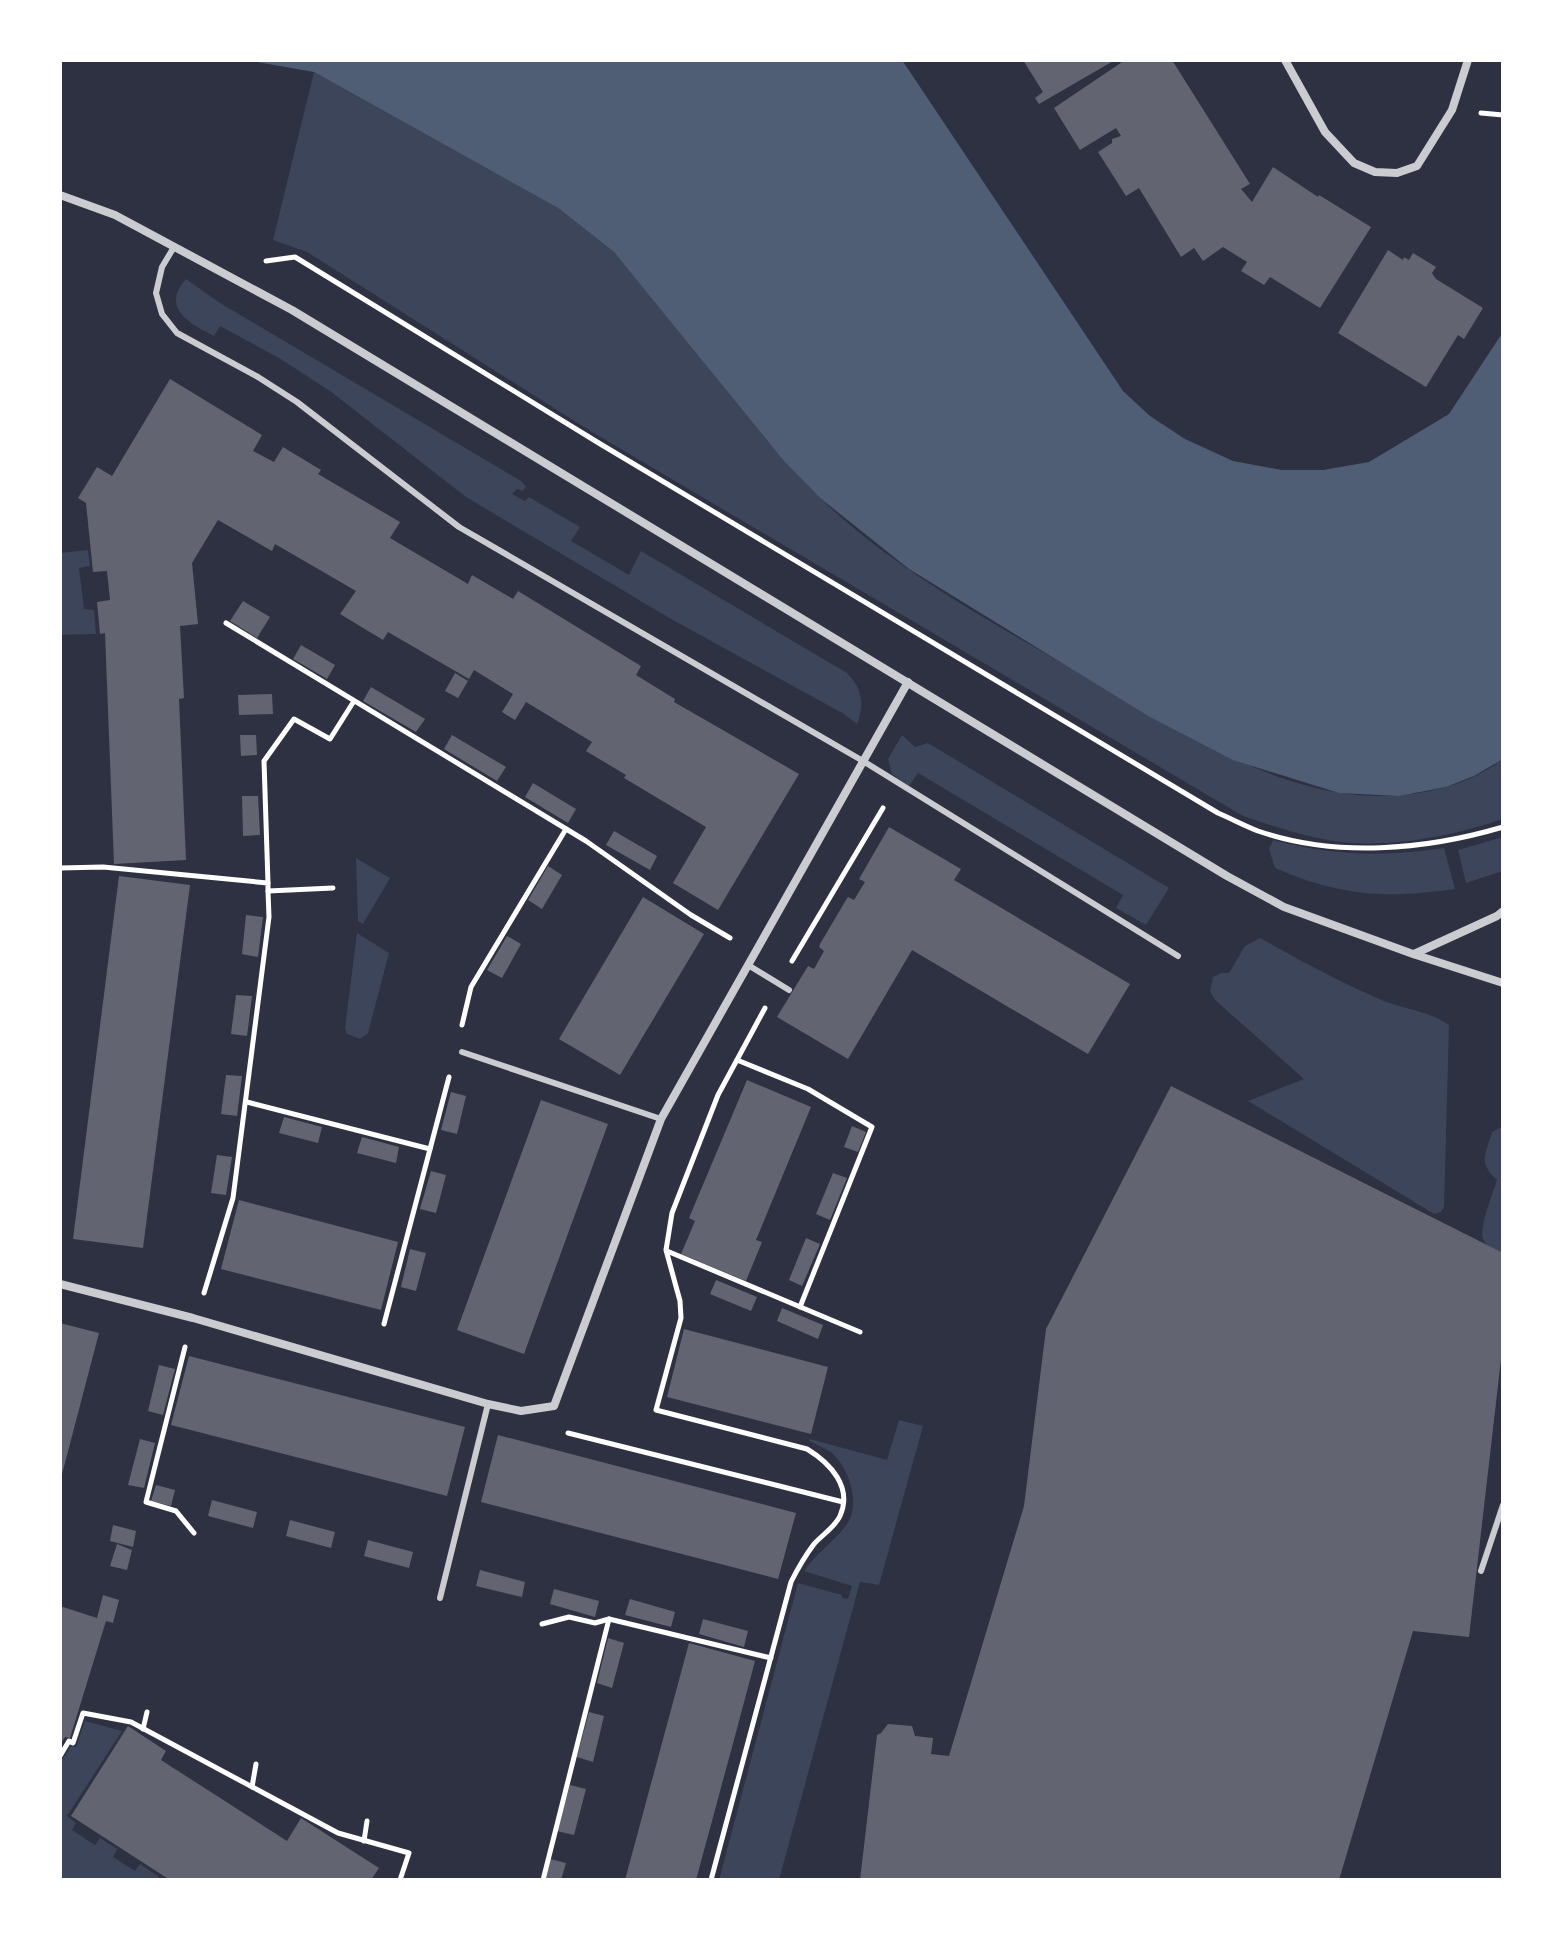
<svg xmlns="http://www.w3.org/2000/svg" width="1563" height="1940" font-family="'PT Sans',sans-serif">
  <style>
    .green { fill: #3c4559 }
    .water { fill: #4f5d75 }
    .building { fill: #626471 }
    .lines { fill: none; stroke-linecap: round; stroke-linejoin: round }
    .path { stroke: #fff; stroke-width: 5 }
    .service { stroke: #caccd0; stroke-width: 6 }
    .minor { stroke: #caccd0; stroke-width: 8 }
  </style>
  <rect width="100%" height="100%" fill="#2d3142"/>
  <!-- green -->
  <g class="green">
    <path d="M314,72L558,208L614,252C656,301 696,352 736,402C763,435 789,468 820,498C899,574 1005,630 1101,685C1176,727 1254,780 1342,793C1395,801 1459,793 1503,759V819C1456,835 1401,846 1351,843C1314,840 1278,828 1243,816L592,432L307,252L273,240Z"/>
    <path d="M186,279L220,303L521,481L526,486L523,491L517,489L512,494L525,501L529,497L580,527L571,541L629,575L641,551L847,673C862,688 865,704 857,724L844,714L671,619L466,497L330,391L279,358L220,326L214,336C190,324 160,308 186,279Z"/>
    <polygon points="88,550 90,566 79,568 84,609 94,610 96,634 60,635 60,553"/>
    <polygon points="902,735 915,747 928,743 1169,888 1146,925 1116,908 1123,895 918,773 909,786 892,774 888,759"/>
    <polygon points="1503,837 1503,871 1466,883 1458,850"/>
    <path d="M1273,840C1335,856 1381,857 1444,848L1455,889C1386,899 1339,896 1275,868L1269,849Z"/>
    <polygon points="356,858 390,878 363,924 358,921"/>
    <polygon points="357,933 389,953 368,1033 360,1039 347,1034 345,1028"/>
    <path d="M1260,938C1301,961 1341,983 1384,1001C1404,1009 1432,1012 1449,1025L1444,1207L1441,1212L1434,1214L1248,1101L1304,1079L1215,1000L1210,991L1213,977L1221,973H1229L1245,946Z"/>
    <path d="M1503,1126V1256C1496,1252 1486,1247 1483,1239C1479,1227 1493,1193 1497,1180C1478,1162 1485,1156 1492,1132Z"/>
    <path d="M899,1420L923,1426L879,1585L860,1582L779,1880H719L798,1583L842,1595V1598L848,1599L852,1586L804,1571C817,1552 836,1540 847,1524C861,1503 849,1469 832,1453C825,1448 817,1445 809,1441L810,1439L887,1460Z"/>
    <polygon points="85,1721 122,1731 67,1816 76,1823 72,1830 95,1845 100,1838 117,1849 113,1857 135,1871 140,1864 159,1877 158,1880 60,1880 60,1763 71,1746 76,1747"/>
  </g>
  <!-- water -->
  <polygon class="water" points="246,60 902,60 1123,391 1150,416 1185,439 1233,461 1282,470 1323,470 1369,462 1449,414 1503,332 1503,759 1474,776 1446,787 1399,796 1339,793 1233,760 1150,717 909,569 820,498 784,461 614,252 558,208 314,72"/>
  <!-- building -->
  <g class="building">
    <polygon points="1023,60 1115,60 1039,104 1035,98 1043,92"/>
    <polygon points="1125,60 1172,60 1250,184 1241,189 1252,202 1273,167 1318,197 1319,195 1371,227 1320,308 1270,277 1264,285 1241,271 1247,262 1223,247 1203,261 1194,248 1181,257 1139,188 1126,196 1098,152 1112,143 1112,139 1121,136 1116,128 1080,150 1054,108"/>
    <polygon points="1388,250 1403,260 1404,257 1409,260 1413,253 1436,267 1432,273 1436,279 1483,308 1464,339 1458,335 1426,387 1338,333"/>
    <polygon points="170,379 262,435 253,451 274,462 283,447 321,470 318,474 400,522 390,538 468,584 472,575 513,599 518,591 641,666 636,675 675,699 674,702 799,774 718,910 673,883 706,827 624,778 626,775 586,751 592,742 526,702 515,720 502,712 513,694 474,670 469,679 388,632 383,640 340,614 356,591 275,544 272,551 218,520 192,563 198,624 180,626 184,698 179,699 186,860 114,864 105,633 100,634 97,602 110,600 107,571 93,572 86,503 78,498 97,467 112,476"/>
    <polygon points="243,601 270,617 257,638 230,621"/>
    <polygon points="301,645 335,665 327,679 293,659"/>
    <polygon points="455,673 468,681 458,698 445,691"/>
    <polygon points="371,687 425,719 416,732 363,701"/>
    <polygon points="272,694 273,714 239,715 238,695"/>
    <polygon points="240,735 256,735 257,755 241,756"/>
    <polygon points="452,735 506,767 497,781 444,749"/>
    <polygon points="533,783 576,809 568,823 525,797"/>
    <polygon points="242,796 258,796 260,835 243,836"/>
    <polygon points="889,827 961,869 954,880 1130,984 1088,1054 912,950 848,1059 777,1017 808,966 814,969 824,951 819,947 820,944 846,900 848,897 854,900 865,882 859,879"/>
    <polygon points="614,831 657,856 650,870 606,845"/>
    <polygon points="548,866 562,875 542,909 528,900"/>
    <polygon points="119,876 190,885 143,1248 73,1239"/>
    <polygon points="643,897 704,934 620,1075 559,1039"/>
    <polygon points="246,915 263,917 258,957 242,954"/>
    <polygon points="507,936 521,944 502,978 487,970"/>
    <polygon points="236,995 252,996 247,1036 231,1034"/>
    <polygon points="226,1075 242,1076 237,1116 221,1114"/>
    <polygon points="747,1080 811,1107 756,1240 762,1242 746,1281 681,1254 695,1221 689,1218"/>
    <polygon points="1171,1086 1503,1253 1503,1342 1469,1637 1413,1631 1339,1880 860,1880 877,1735 881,1733 888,1724 912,1726 915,1736 933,1738 931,1754 949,1756 1024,1506 1046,1329"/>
    <polygon points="451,1092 466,1096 457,1134 441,1130"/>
    <polygon points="541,1100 608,1124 524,1354 457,1330"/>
    <polygon points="284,1117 322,1127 318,1143 279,1133"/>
    <polygon points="852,1126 866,1132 858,1152 844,1147"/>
    <polygon points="362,1137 399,1147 396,1163 357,1153"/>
    <polygon points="217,1155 232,1157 226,1195 211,1193"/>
    <polygon points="431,1171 446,1175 436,1213 420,1209"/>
    <polygon points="833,1173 847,1178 830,1220 816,1214"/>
    <polygon points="239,1200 398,1242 381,1310 221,1269"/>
    <polygon points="806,1238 820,1244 802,1286 789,1280"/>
    <polygon points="410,1249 426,1253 416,1291 401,1287"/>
    <polygon points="716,1280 757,1297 751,1311 710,1294"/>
    <polygon points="782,1308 823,1325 818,1339 777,1321"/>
    <polygon points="60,1323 99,1333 61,1478 60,1478"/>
    <polygon points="684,1329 828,1367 811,1434 667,1397"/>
    <polygon points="189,1356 465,1427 447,1496 171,1425"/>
    <polygon points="159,1365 175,1369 163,1415 148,1411"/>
    <polygon points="498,1435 796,1513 778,1579 481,1502"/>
    <polygon points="140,1439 155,1443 144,1488 128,1485"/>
    <polygon points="156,1485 175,1490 171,1506 151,1501"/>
    <polygon points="212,1500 257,1512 253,1528 208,1516"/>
    <polygon points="290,1520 335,1532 331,1548 286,1536"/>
    <polygon points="113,1525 136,1531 133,1547 110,1541"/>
    <polygon points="368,1540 413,1552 409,1568 364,1556"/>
    <polygon points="117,1544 132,1550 127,1570 110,1566"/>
    <polygon points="480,1570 525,1582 522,1597 476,1586"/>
    <polygon points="554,1589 599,1601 595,1617 550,1604"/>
    <polygon points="103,1595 119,1600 113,1623 106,1621 70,1738 65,1737 60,1745 60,1606 97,1618"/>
    <polygon points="630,1599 675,1612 671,1627 625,1615"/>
    <polygon points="703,1619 748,1631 744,1647 699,1634"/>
    <polygon points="608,1638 624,1643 612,1688 597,1683"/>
    <polygon points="689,1643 755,1661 735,1736 696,1880 625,1880"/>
    <polygon points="589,1712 604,1716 593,1762 577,1757"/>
    <polygon points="128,1726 166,1751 161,1760 287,1841 301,1818 379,1868 371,1880 170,1880 71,1816"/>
    <polygon points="570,1785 586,1789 574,1835 557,1831"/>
    <polygon points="550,1859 566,1863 561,1880 545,1880"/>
  </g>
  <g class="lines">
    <!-- path -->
    <g class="path">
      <polyline points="1481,113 1503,115"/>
      <path d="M266,261L295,257L602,445L1218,813C1232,819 1245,826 1258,831C1336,858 1425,850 1503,827"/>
      <polyline points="226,623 586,841 691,915 730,938"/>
      <polyline points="60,868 103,867 268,883 268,891 333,888"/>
      <polyline points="268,883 264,761 294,719 330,739 354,701"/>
      <polyline points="792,961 883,808"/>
      <polyline points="462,1025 471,987 566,829"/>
      <polyline points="737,1060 808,1089 872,1127 800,1307"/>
      <polyline points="247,1102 430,1149"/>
      <polyline points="667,1251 860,1332"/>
      <polyline points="204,1293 233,1198 269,917 268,891"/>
      <polyline points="384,1324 449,1077"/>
      <polyline points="185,1347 146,1502 176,1511 194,1533"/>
      <polyline points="568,1433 843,1502"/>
      <polyline points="542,1624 569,1617 595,1623 609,1619 771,1658"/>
      <polyline points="143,1729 147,1712"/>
      <polyline points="60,1756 69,1741 73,1743 83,1713 131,1722 338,1833 409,1853 400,1880"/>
      <polyline points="252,1787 256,1764"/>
      <polyline points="364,1841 367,1821"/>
      <polyline points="543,1880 609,1619"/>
      <path d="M711,1880L791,1582C798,1568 805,1556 814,1544C822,1535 835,1527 840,1516C853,1487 830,1463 807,1449L656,1410L681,1318L680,1301L666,1250L672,1213L718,1095L765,1008"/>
    </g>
    <!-- service -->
    <g class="service">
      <polyline points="174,247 162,267 156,293 162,314 177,333 258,377 297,402 459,527 863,761 1178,956"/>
      <polyline points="748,965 789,990"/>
      <polyline points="462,1052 661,1119"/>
      <polyline points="1481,1571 1503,1505"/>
      <polyline points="440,1598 488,1404"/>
    </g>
    <!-- minor -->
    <g class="minor">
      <polyline points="1285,60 1325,132 1354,163 1375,172 1397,173 1417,166 1452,110 1468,60"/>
      <polyline points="60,195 115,215 292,310 1227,876 1284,907 1413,954 1503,983"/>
      <polyline points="1414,954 1497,916 1503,911"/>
      <polyline points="60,1284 193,1318 488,1404 521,1411 554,1406 661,1119 908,682"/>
    </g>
  </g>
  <!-- border -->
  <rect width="1563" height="1940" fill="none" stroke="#ffffff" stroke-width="124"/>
</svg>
